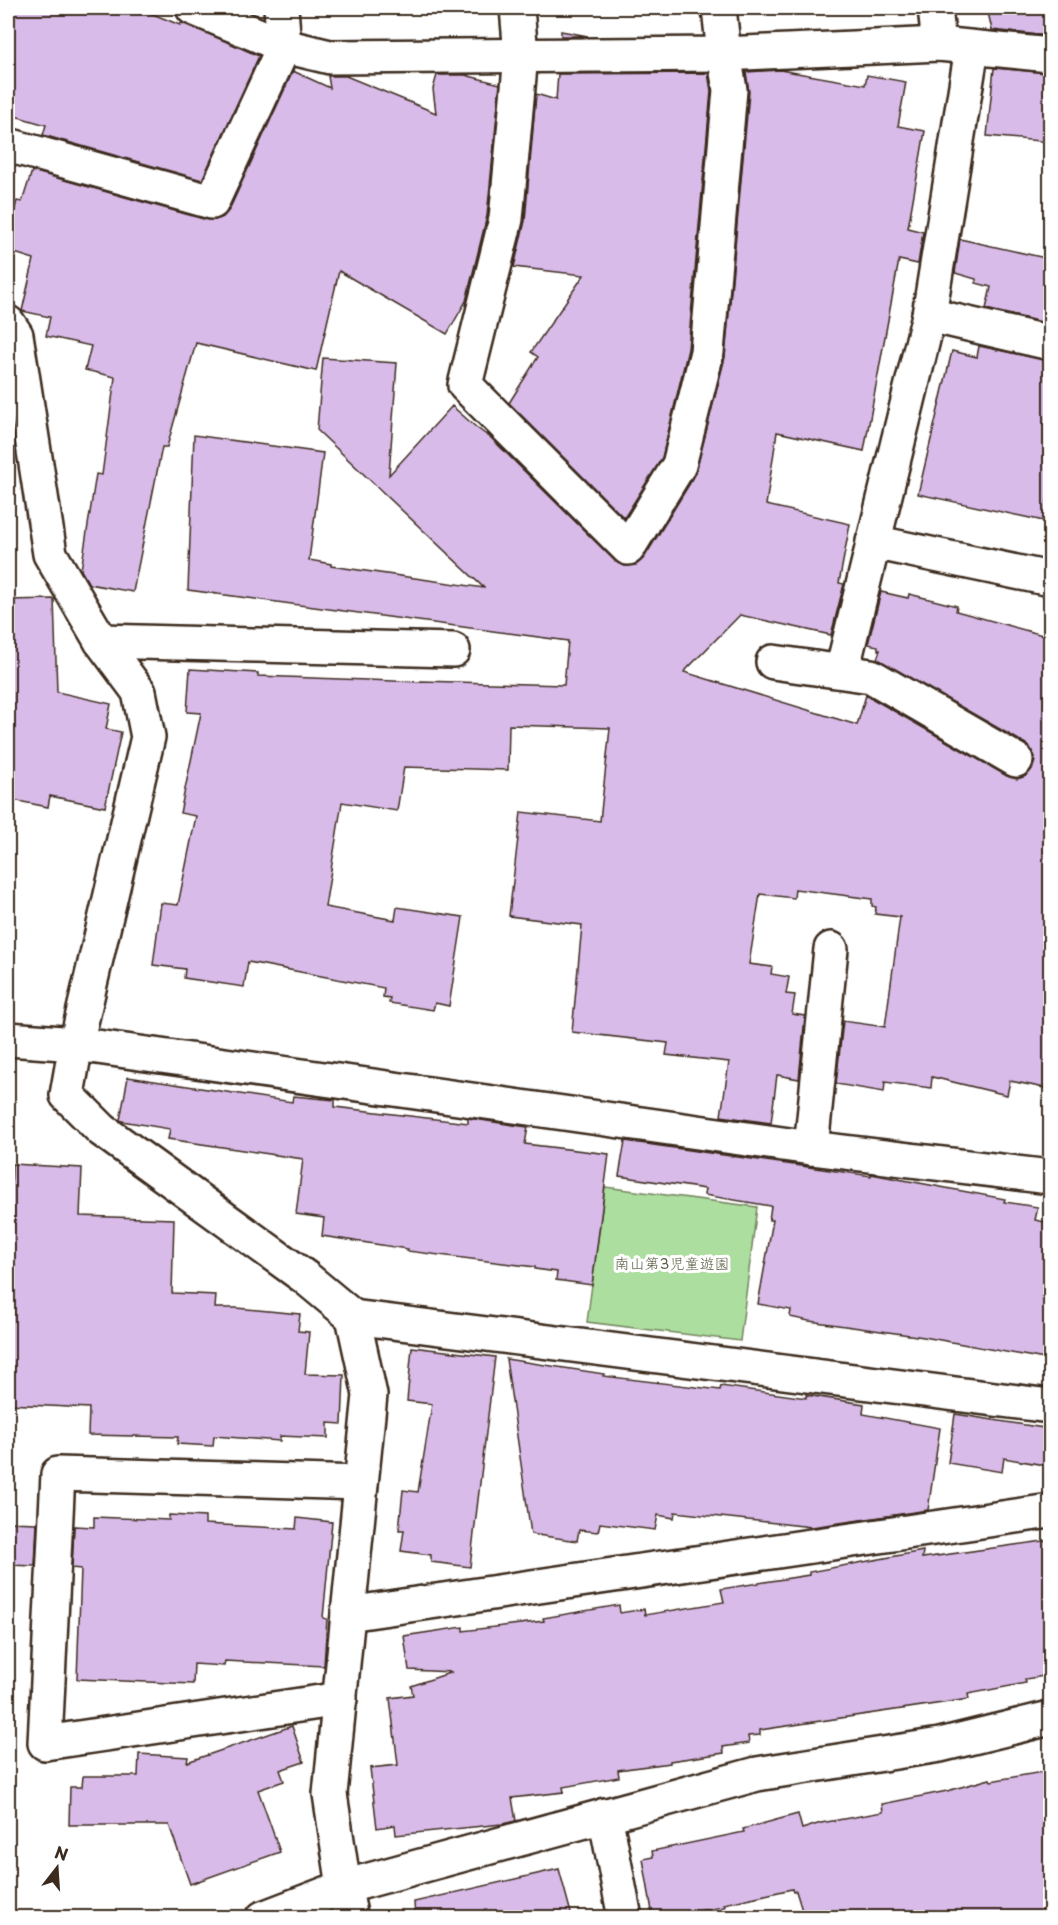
<svg xmlns="http://www.w3.org/2000/svg" width="1058" height="1925" font-family="'Playpen Sans','Klee One',sans-serif">
  <style>
    .green { fill: #acde9f; stroke: #74845e; stroke-width: 1.5 }
    .building { fill: #d9bbe9; stroke: #3b2a1e; stroke-width: 1.5 }
    .lines { fill: none; stroke-linecap: round; stroke-linejoin: round }
    .minor-casing { stroke: #3b2a1e; stroke-width: 38 }
    .minor { stroke: #fff; stroke-width: 33 }
    .labels { text-anchor: middle; stroke-width: 6; stroke-linejoin: round; paint-order: stroke }
    .park-label { font-size: 15px; fill: #5d6045; stroke: #fff }
  </style>
  <rect width="100%" height="100%" fill="#fff"/>
  <filter id="ink" filterUnits="userSpaceOnUse"><feTurbulence type="fractalNoise" baseFrequency=".0167" numOctaves="2"/><feDisplacementMap in="SourceGraphic" scale="12" xChannelSelector="R" yChannelSelector="G"/><feConvolveMatrix kernelMatrix="1 2 1 2 8 2 1 2 1" color-interpolation-filters="sRGB"/></filter>
  <g filter="url(#ink)">
    <!-- green -->
    <polygon class="green" points="605,1187 757,1207 740,1341 587,1322"/>
    <!-- building -->
    <g class="building">
      <polygon points="8,8 138,8 180,25 182,22 259,56 202,180 43,135 46,125 8,114"/>
      <polygon points="987,8 1050,8 1050,36 992,30"/>
      <polygon points="561,31 588,36 561,36"/>
      <polygon points="994,68 1050,73 1050,142 987,136"/>
      <polygon points="780,70 865,85 867,75 906,82 898,126 925,131 908,228 923,232 918,264 899,260 864,451 777,432 766,505 850,524 839,583 844,584 831,635 740,615 684,672 857,725 866,695 1007,776 1017,779 1026,776 1032,769 1035,761 1032,751 1026,744 877,659 880,650 878,650 878,646 868,644 881,592 908,598 909,594 957,606 956,611 1050,637 1050,1063 1045,1088 1010,1081 1007,1095 932,1077 931,1088 885,1082 884,1092 836,1084 843,1021 885,1027 900,917 875,914 876,907 872,906 872,899 795,889 794,898 760,894 749,964 772,967 771,974 789,977 786,994 795,995 792,1014 805,1016 799,1079 777,1075 771,1123 721,1116 729,1062 666,1055 668,1043 572,1032 582,925 509,916 521,812 600,821 610,728 509,725 508,770 404,767 397,811 342,802 325,907 395,920 397,907 463,917 449,1006 435,1003 433,1010 389,1003 390,998 383,997 384,988 248,962 244,987 184,978 185,969 153,965 161,903 178,905 196,816 180,813 201,713 187,712 190,669 258,673 258,676 421,682 421,681 564,685 568,641 188,590 194,435 323,453 309,560 331,564 331,566 484,588 317,430 323,358 397,363 389,475 452,406 477,428 488,436 488,435 615,561 625,566 636,565 644,558 695,475 725,357 749,92 746,72"/>
      <polygon points="293,71 330,88 328,76 346,76 436,113 433,89 437,75 465,75 500,84 487,216 466,301 447,334 339,271 316,371 196,343 167,447 162,447 133,592 89,584 81,570 96,474 102,475 115,377 85,370 91,346 46,336 50,317 22,311 34,259 8,251 8,233 17,201 22,202 32,171 207,220 215,220 223,217 229,210"/>
      <polygon points="708,73 711,91 688,349 662,458 624,518 509,403 538,357 531,352 584,275 514,267 525,221 536,94 556,100 558,74"/>
      <polygon points="960,239 1050,259 1050,324 986,309 991,287 976,283 976,279 955,273"/>
      <polygon points="979,346 1050,361 1050,483 1044,521 918,494 952,351 977,357"/>
      <polygon points="54,599 57,692 111,704 106,729 121,732 105,807 50,796 48,807 8,799 8,600"/>
      <polygon points="128,1077 292,1102 293,1096 335,1100 335,1107 468,1123 468,1118 513,1125 528,1127 525,1144 609,1154 592,1285 556,1280 557,1272 535,1269 535,1267 407,1251 408,1249 322,1236 324,1218 296,1214 303,1159 168,1139 170,1129 122,1121 120,1120"/>
      <polygon points="625,1141 871,1176 871,1174 1005,1199 1004,1202 1038,1207 1035,1220 1050,1223 1050,1360 924,1337 809,1321 790,1317 791,1310 758,1304 773,1220 769,1220 771,1206 704,1195 705,1189 619,1176"/>
      <polygon points="12,1164 82,1168 80,1216 174,1219 172,1293 216,1295 215,1308 236,1308 300,1314 298,1331 309,1332 305,1374 344,1375 342,1424 328,1423 328,1438 280,1436 280,1441 214,1436 213,1446 177,1444 178,1437 88,1435 89,1408 8,1404 8,1288"/>
      <polygon points="412,1347 495,1357 470,1567 431,1562 431,1555 401,1551 404,1530 399,1530 403,1490 418,1492 432,1404 407,1401"/>
      <polygon points="506,1359 604,1374 603,1376 720,1390 721,1386 806,1398 806,1395 864,1404 863,1414 940,1428 928,1510 812,1527 675,1512 674,1518 658,1515 655,1530 600,1523 598,1532 579,1530 577,1541 531,1534"/>
      <polygon points="955,1414 1050,1429 1050,1466 1004,1458 1002,1472 948,1463"/>
      <polygon points="169,1515 205,1517 205,1524 296,1529 297,1518 332,1522 323,1618 327,1619 324,1666 225,1661 224,1666 194,1664 193,1684 77,1679 81,1569 72,1568 74,1526 94,1527 94,1517 169,1520"/>
      <polygon points="8,1522 37,1523 35,1566 8,1565"/>
      <polygon points="1050,1540 1050,1675 1025,1679 1026,1683 968,1694 969,1699 760,1730 760,1735 748,1736 749,1743 723,1747 724,1753 670,1761 670,1763 618,1770 619,1777 563,1787 564,1792 512,1798 516,1821 502,1824 396,1835 395,1825 377,1828 370,1768 398,1765 390,1698 413,1695 411,1686 452,1672 409,1670 404,1636 463,1627 463,1631 544,1621 543,1618 619,1605 620,1613 644,1609 645,1615 724,1602 721,1589 809,1575 809,1572 923,1551 922,1558"/>
      <polygon points="292,1726 304,1762 280,1770 284,1781 258,1790 280,1852 190,1884 169,1825 69,1825 70,1787 82,1787 83,1776 138,1776 139,1754 188,1757 187,1762"/>
      <polygon points="1042,1772 1050,1816 1050,1914 1029,1917 804,1917 796,1891 793,1892 792,1889 724,1904 725,1907 653,1917 643,1859 653,1857 652,1851 744,1832 743,1829 798,1814 802,1829 821,1823 883,1812 882,1804 947,1791 990,1779 991,1781"/>
      <polygon points="559,1869 572,1917 415,1917 414,1902"/>
    </g>
    <g class="lines">
      <defs>
        <g id="minor">
          <polyline points="193,8 284,46 330,57 724,54 939,44 1050,55"/>
          <polyline points="517,8 521,55 506,219 465,385 628,548 679,465 707,352 730,90 724,54 719,8"/>
          <polyline points="935,8 939,44"/>
          <polyline points="8,145 212,202 284,46 281,8"/>
          <polyline points="929,315 1050,343"/>
          <polyline points="8,323 16,335 50,554 101,641 139,692 148,737 76,1044 67,1095 102,1130 306,1278 353,1317 370,1395 330,1794 344,1887 351,1918"/>
          <polyline points="873,542 1050,579"/>
          <polyline points="101,641 453,650"/>
          <polyline points="773,662 871,676 1016,760"/>
          <polyline points="842,671 929,315 972,48"/>
          <polyline points="8,1039 76,1044 811,1148 1050,1177"/>
          <polyline points="811,1148 831,949"/>
          <polyline points="353,1317 1050,1406"/>
          <polyline points="348,1614 1050,1511"/>
          <polyline points="340,1699 45,1743 58,1474 361,1483"/>
          <polyline points="605,1815 625,1918"/>
          <polyline points="263,1918 344,1887 757,1774 940,1745 1050,1718"/>
        </g>
      </defs>
      <!-- minor casing -->
      <use href="#minor" class="minor-casing"/>
      <!-- minor -->
      <use href="#minor" class="minor"/>
    </g>
  </g>
  <g class="labels">
    <!-- park labels -->
    <g class="park-label">
      <text x="672" y="1269">南山第3児童遊園</text>
    </g>
  </g>
  <!-- margin -->
  <rect width="1058" height="1925" fill="none" stroke="#fff" stroke-width="30"/>
  <rect x="15" y="15" width="1028" height="1895" fill="none" stroke="#3b2a1e" stroke-width="2" filter="url(#ink)"/>
  <!-- north arrow -->
  <g transform="translate(57 1868) rotate(17)" stroke="#ffffff" stroke-width="4.5" paint-order="stroke">
  <path d="M0-4.5L10 22L0 15L-10 22Z" fill="#3b2a1e"/>
  <text y="-9" font-size="16" font-weight="bold" text-anchor="middle" fill="#3b2a1e">N</text>
  </g>
</svg>
